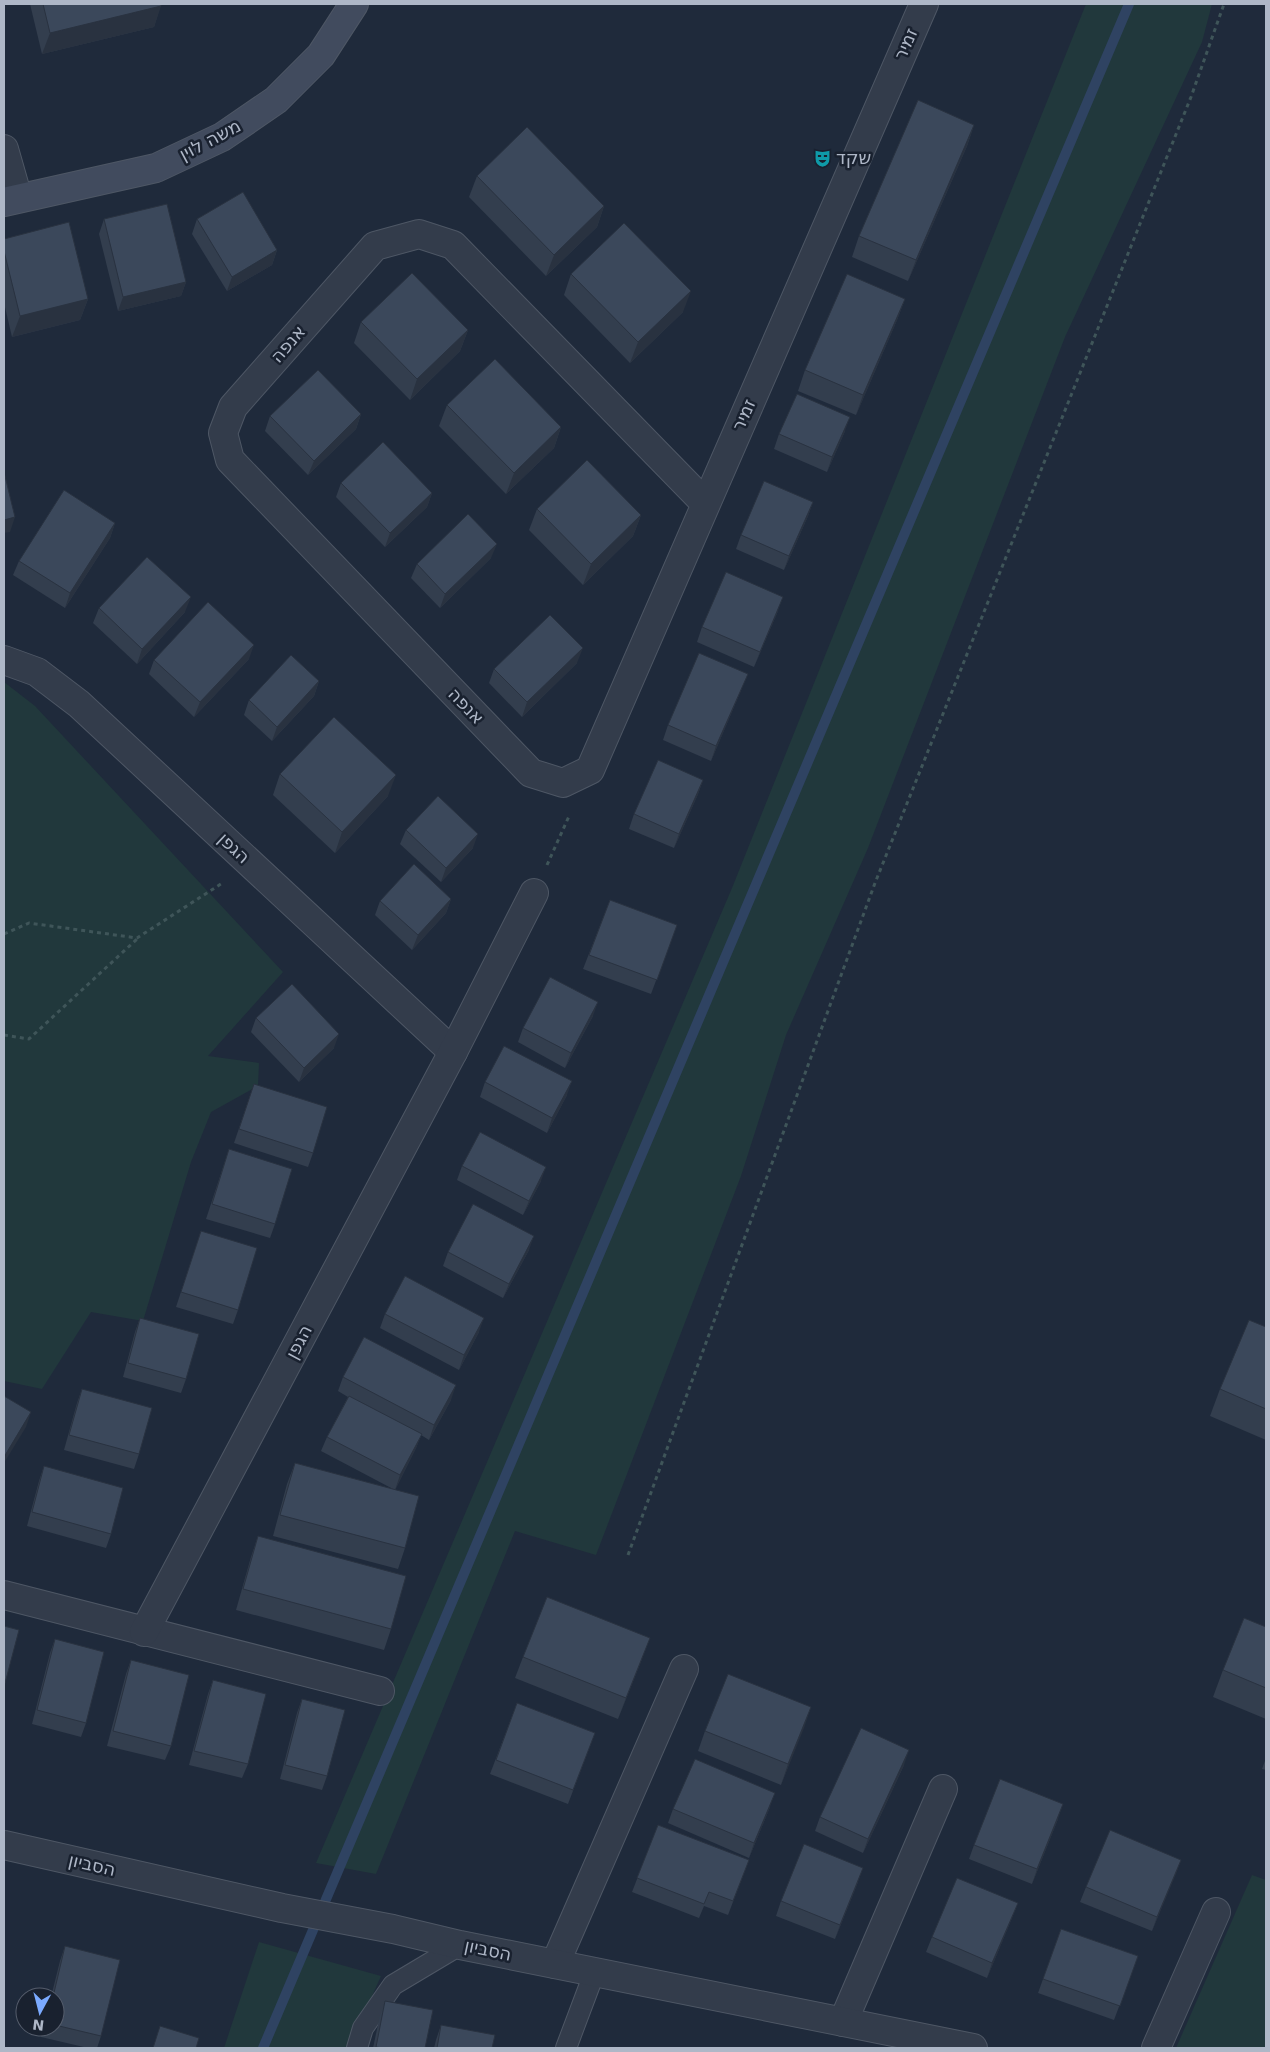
<svg xmlns="http://www.w3.org/2000/svg" width="1270" height="2052" font-family="'DejaVu Sans',Heebo,sans-serif">
  <style>
    .green { fill: #21383c }
    .lines { fill: none; stroke-linecap: round; stroke-linejoin: round }
    .stream { stroke: #2f4362; stroke-width: 10 }
    .service-casing { stroke: #4e5765; stroke-width: 22 }
    .minor-casing { stroke: #4e5765; stroke-width: 30 }
    .tertiary-casing { stroke: #4e5765; stroke-width: 30 }
    .secondary-casing { stroke: #4e5765; stroke-width: 30 }
    .path { stroke: #3f5559; stroke-width: 3; stroke-dasharray: 4 4; stroke-linecap: butt }
    .service { stroke: #333c4b; stroke-width: 20 }
    .minor { stroke: #333c4b; stroke-width: 28 }
    .tertiary { stroke: #333c4b; stroke-width: 28 }
    .secondary { stroke: #414b5e; stroke-width: 28 }
    .wall { fill: #333e4e }
    .shaded-wall { fill: #293240 }
    .building { fill: #3b485b; stroke: #293240 }
    .labels { text-anchor: middle; stroke-width: 5; stroke-linejoin: round; paint-order: stroke }
    .street-label { font-size: 18px; fill: #aeb7c7; stroke: #19212f }
    .poi-label { font-size: 18px; fill: #aeb7c7; stroke: #19212f; text-anchor: start }
  </style>
  <rect width="100%" height="100%" fill="#1f2a3b"/>
  <!-- green -->
  <g class="green">
    <polygon points="1086,4 1212,4 1202,42 1065,337 868,848 786,1035 741,1176 596,1555 515,1531 376,1874 316,1863 732,888"/>
    <polygon points="4,682 35,706 283,972 208,1056 259,1063 258,1086 211,1112 191,1162 143,1321 91,1312 42,1389 4,1381"/>
    <polygon points="1252,1875 1266,1880 1266,2048 1176,2048"/>
    <polygon points="259,1942 381,1976 349,2048 224,2048"/>
  </g>
  <g class="lines">
    <!-- stream -->
    <polyline class="stream" points="263,2048 1129,4"/>
    <defs>
      <g id="service">
        <polyline points="357,2048 363,2028 393,1985 460,1945"/>
        <polyline points="566,2048 595,1971"/>
      </g>
      <g id="minor">
        <polyline points="4,149 18,198"/>
        <polyline points="705,503 453,245 419,234 375,246 233,407 223,433 230,460 531,773 563,783 590,770 924,4"/>
        <polyline points="4,660 37,672 79,704 453,1052"/>
        <polyline points="4,1595 380,1691"/>
        <polyline points="144,1632 453,1052 534,893"/>
        <polyline points="555,1964 684,1669"/>
        <polyline points="843,2022 943,1789"/>
        <polyline points="1156,2048 1216,1912"/>
      </g>
      <polyline id="tertiary" points="4,1845 282,1908 393,1929 460,1945 973,2048"/>
      <polyline id="secondary" points="4,202 156,168 222,137 276,100 321,55 354,4"/>
    </defs>
    <!-- service casing -->
    <use href="#service" class="service-casing"/>
    <!-- minor casing -->
    <use href="#minor" class="minor-casing"/>
    <!-- tertiary casing -->
    <use href="#tertiary" class="tertiary-casing"/>
    <!-- secondary casing -->
    <use href="#secondary" class="secondary-casing"/>
    <!-- path -->
    <g class="path">
      <polyline points="547,865 570,814"/>
      <polyline points="4,934 29,923 137,938 224,882"/>
      <polyline points="4,1035 29,1039 137,939"/>
      <polyline points="628,1555 875,883 1191,97 1224,4"/>
    </g>
    <!-- service -->
    <use href="#service" class="service"/>
    <!-- minor -->
    <use href="#minor" class="minor"/>
    <!-- tertiary -->
    <use href="#tertiary" class="tertiary"/>
    <!-- secondary -->
    <use href="#secondary" class="secondary"/>
  </g>
  <!-- wall -->
  <g class="wall">
    <polygon points="30,4 161,4 154,27 42,54"/>
    <polygon points="974,125 967,146 908,281 852,257 859,236"/>
    <polygon points="477,176 604,206 597,227 546,276 469,197"/>
    <polygon points="104,219 186,282 181,296 118,311 99,234"/>
    <polygon points="197,219 277,250 272,265 227,291 192,234"/>
    <polygon points="4,239 88,299 80,320 12,337 4,303"/>
    <polygon points="571,274 683,312 630,363 564,295"/>
    <polygon points="905,299 897,320 856,415 798,391 805,370"/>
    <polygon points="361,322 468,330 460,351 410,400 354,343"/>
    <polygon points="447,405 561,427 554,448 506,494 439,426"/>
    <polygon points="361,414 356,429 308,475 265,431 270,416"/>
    <polygon points="845,431 827,472 774,449 779,434"/>
    <polygon points="341,483 432,493 427,507 385,547 336,497"/>
    <polygon points="813,502 808,516 784,570 736,549 741,535"/>
    <polygon points="537,509 641,515 633,536 583,585 529,530"/>
    <polygon points="115,523 110,538 65,608 13,575 19,561"/>
    <polygon points="491,558 440,608 411,578 417,564"/>
    <polygon points="99,608 185,612 137,664 93,623"/>
    <polygon points="778,611 754,667 697,642 702,627"/>
    <polygon points="249,659 194,717 149,674 154,660"/>
    <polygon points="577,663 522,717 489,683 494,669"/>
    <polygon points="319,681 314,696 272,741 244,715 249,700"/>
    <polygon points="742,688 711,761 663,740 668,725"/>
    <polygon points="280,774 388,796 335,853 273,795"/>
    <polygon points="703,780 698,794 674,848 629,829 634,814"/>
    <polygon points="406,830 473,848 441,882 400,844"/>
    <polygon points="451,899 446,913 412,950 375,915 380,901"/>
    <polygon points="610,900 677,925 651,994 583,969"/>
    <polygon points="593,1016 565,1068 518,1042 523,1028"/>
    <polygon points="256,1018 334,1048 299,1082 251,1032"/>
    <polygon points="485,1082 567,1095 547,1133 480,1097"/>
    <polygon points="254,1084 313,1153 308,1167 234,1143"/>
    <polygon points="229,1149 275,1224 270,1238 206,1219"/>
    <polygon points="462,1166 541,1181 523,1215 457,1180"/>
    <polygon points="201,1231 238,1310 233,1324 176,1307"/>
    <polygon points="529,1250 503,1298 443,1266 448,1252"/>
    <polygon points="385,1314 479,1332 459,1370 380,1328"/>
    <polygon points="140,1318 186,1379 181,1393 123,1377 135,1332"/>
    <polygon points="1266,1327 1266,1440 1210,1416 1220,1389"/>
    <polygon points="343,1377 451,1400 429,1440 421,1435 416,1448 395,1490 405,1548 398,1569 273,1536 287,1484 295,1463 393,1489 321,1451 327,1437 348,1397 338,1391"/>
    <polygon points="82,1389 139,1454 134,1469 64,1450 77,1403"/>
    <polygon points="44,1466 111,1534 106,1548 27,1526 39,1481"/>
    <polygon points="258,1536 391,1629 384,1650 236,1610 251,1557"/>
    <polygon points="1266,1627 1266,1719 1213,1697 1223,1670"/>
    <polygon points="55,1639 86,1723 81,1737 32,1724 50,1653"/>
    <polygon points="523,1657 642,1659 618,1719 515,1678"/>
    <polygon points="131,1660 171,1746 165,1760 107,1746 126,1674"/>
    <polygon points="213,1680 248,1764 242,1778 189,1765 208,1694"/>
    <polygon points="302,1699 327,1776 322,1790 280,1779 297,1713"/>
    <polygon points="517,1703 595,1733 568,1804 490,1774"/>
    <polygon points="811,1707 781,1785 698,1751 705,1731"/>
    <polygon points="1266,1758 1266,1770 1262,1769"/>
    <polygon points="904,1765 863,1853 815,1831 820,1817"/>
    <polygon points="770,1807 749,1858 668,1823 673,1809"/>
    <polygon points="1058,1819 1032,1884 969,1859 974,1845"/>
    <polygon points="658,1825 749,1860 728,1915 704,1906 699,1918 632,1892"/>
    <polygon points="1181,1860 1152,1931 1080,1902 1086,1887"/>
    <polygon points="858,1882 835,1939 776,1916 781,1901"/>
    <polygon points="1018,1903 1012,1918 987,1978 926,1952 932,1937"/>
    <polygon points="1061,1929 1138,1956 1114,2020 1038,1993"/>
    <polygon points="65,1946 101,2036 97,2048 88,2048 41,2037 44,2027 55,2027 55,1997 51,1997 60,1961"/>
    <polygon points="385,2001 425,2048 373,2048 380,2015"/>
    <polygon points="441,2025 492,2048 434,2048 436,2040"/>
  </g>
  <!-- shaded-wall -->
  <g class="shaded-wall">
    <polygon points="161,6 154,27 42,54 50,33"/>
    <polygon points="974,125 967,146 908,281 916,260"/>
    <polygon points="604,206 597,227 546,276 554,255"/>
    <polygon points="277,250 272,265 227,291 232,277"/>
    <polygon points="186,282 181,296 118,311 123,297"/>
    <polygon points="691,291 683,312 630,363 638,342"/>
    <polygon points="88,299 80,320 12,337 20,316"/>
    <polygon points="905,299 897,320 856,415 863,395"/>
    <polygon points="468,330 460,351 410,400 417,379"/>
    <polygon points="361,414 356,429 308,475 314,461"/>
    <polygon points="850,417 845,431 827,472 832,457"/>
    <polygon points="561,427 554,448 506,494 514,473"/>
    <polygon points="432,493 427,507 385,547 390,533"/>
    <polygon points="813,502 808,516 784,570 789,556"/>
    <polygon points="641,515 633,536 583,585 591,564"/>
    <polygon points="15,517 10,532 4,533 4,520"/>
    <polygon points="115,523 110,538 65,608 70,593"/>
    <polygon points="497,544 491,558 440,608 445,594"/>
    <polygon points="191,597 185,612 137,664 142,649"/>
    <polygon points="783,597 778,611 754,667 760,652"/>
    <polygon points="254,645 249,659 194,717 200,702"/>
    <polygon points="583,648 577,663 522,717 527,702"/>
    <polygon points="748,674 742,688 711,761 716,746"/>
    <polygon points="319,681 314,696 272,741 277,727"/>
    <polygon points="396,775 388,796 335,853 342,832"/>
    <polygon points="703,780 698,794 674,848 679,834"/>
    <polygon points="478,834 473,848 441,882 446,868"/>
    <polygon points="451,899 446,913 412,950 418,935"/>
    <polygon points="598,1002 593,1016 565,1068 571,1053"/>
    <polygon points="339,1034 334,1048 299,1082 304,1068"/>
    <polygon points="572,1081 567,1095 547,1133 552,1118"/>
    <polygon points="546,1167 541,1181 523,1215 529,1201"/>
    <polygon points="534,1236 529,1250 503,1298 509,1284"/>
    <polygon points="484,1318 479,1332 459,1370 464,1355"/>
    <polygon points="456,1385 451,1400 429,1440 434,1425"/>
    <polygon points="31,1412 26,1427 4,1463 4,1457"/>
    <polygon points="422,1434 416,1448 395,1490 400,1475"/>
    <polygon points="650,1638 642,1659 618,1719 626,1698"/>
    <polygon points="811,1707 804,1728 781,1785 788,1764"/>
    <polygon points="909,1750 904,1765 863,1853 868,1839"/>
    <polygon points="775,1793 770,1807 749,1858 754,1843"/>
    <polygon points="1063,1804 1058,1819 1032,1884 1037,1869"/>
    <polygon points="1181,1860 1176,1874 1152,1931 1157,1917"/>
    <polygon points="863,1868 858,1882 835,1939 840,1925"/>
    <polygon points="1018,1903 1012,1918 987,1978 992,1963"/>
  </g>
  <!-- building -->
  <g class="building">
    <polygon points="43,4 161,4 161,6 50,33"/>
    <polygon points="918,100 974,125 916,260 859,236"/>
    <polygon points="527,127 604,206 554,255 477,176"/>
    <polygon points="243,192 277,250 232,277 197,219"/>
    <polygon points="167,204 186,282 123,297 104,219"/>
    <polygon points="69,222 88,299 20,316 4,251 4,239"/>
    <polygon points="624,223 691,291 638,342 571,274"/>
    <polygon points="412,273 468,330 417,379 361,322"/>
    <polygon points="847,274 905,299 863,395 805,370"/>
    <polygon points="495,359 561,427 514,473 447,405"/>
    <polygon points="318,370 361,414 314,461 270,416"/>
    <polygon points="797,394 850,417 832,457 779,434"/>
    <polygon points="383,442 432,493 390,533 341,483"/>
    <polygon points="587,460 641,515 591,564 537,509"/>
    <polygon points="4,472 15,517 4,520"/>
    <polygon points="764,481 813,502 789,556 741,535"/>
    <polygon points="64,490 115,523 70,593 19,561"/>
    <polygon points="468,514 497,544 445,594 417,564"/>
    <polygon points="147,557 191,597 142,649 99,608"/>
    <polygon points="726,572 783,597 760,652 702,627"/>
    <polygon points="208,602 254,645 200,702 154,660"/>
    <polygon points="550,615 583,648 527,702 494,669"/>
    <polygon points="699,653 748,674 716,746 668,725"/>
    <polygon points="291,655 319,681 277,727 249,700"/>
    <polygon points="334,717 396,775 342,832 280,774"/>
    <polygon points="658,760 703,780 679,834 634,814"/>
    <polygon points="438,796 478,834 446,868 406,830"/>
    <polygon points="414,864 451,899 418,935 380,901"/>
    <polygon points="610,900 677,925 657,980 589,955"/>
    <polygon points="550,977 598,1002 571,1053 523,1028"/>
    <polygon points="292,984 339,1034 304,1068 256,1018"/>
    <polygon points="504,1046 572,1081 552,1118 485,1082"/>
    <polygon points="254,1084 327,1107 313,1153 239,1129"/>
    <polygon points="480,1132 546,1167 529,1201 462,1166"/>
    <polygon points="229,1149 292,1169 275,1224 212,1204"/>
    <polygon points="473,1204 534,1236 509,1284 448,1252"/>
    <polygon points="201,1231 257,1248 238,1310 181,1292"/>
    <polygon points="405,1276 484,1318 464,1355 385,1314"/>
    <polygon points="140,1318 199,1334 186,1379 128,1363"/>
    <polygon points="1249,1320 1266,1327 1266,1409 1220,1389"/>
    <polygon points="364,1337 456,1385 434,1425 343,1377"/>
    <polygon points="82,1389 152,1408 139,1454 69,1435"/>
    <polygon points="4,1396 31,1412 4,1457"/>
    <polygon points="349,1396 422,1434 400,1475 327,1437"/>
    <polygon points="295,1463 419,1496 405,1548 280,1515"/>
    <polygon points="44,1466 123,1488 111,1534 32,1512"/>
    <polygon points="258,1536 406,1576 391,1629 243,1589"/>
    <polygon points="547,1597 650,1638 626,1698 523,1657"/>
    <polygon points="1244,1618 1266,1627 1266,1688 1223,1670"/>
    <polygon points="4,1626 19,1630 4,1687"/>
    <polygon points="55,1639 104,1652 86,1723 37,1710"/>
    <polygon points="131,1660 189,1675 171,1746 113,1731"/>
    <polygon points="728,1674 811,1707 788,1764 705,1731"/>
    <polygon points="213,1680 266,1694 248,1764 194,1751"/>
    <polygon points="302,1699 345,1710 327,1776 285,1765"/>
    <polygon points="517,1703 595,1733 573,1790 496,1760"/>
    <polygon points="861,1728 909,1750 868,1839 820,1817"/>
    <polygon points="695,1759 775,1793 754,1843 673,1809"/>
    <polygon points="1000,1779 1063,1804 1037,1869 974,1845"/>
    <polygon points="658,1825 749,1860 733,1901 709,1892 704,1904 637,1878"/>
    <polygon points="1110,1830 1181,1860 1157,1917 1086,1887"/>
    <polygon points="804,1844 863,1868 840,1925 781,1901"/>
    <polygon points="957,1878 1018,1903 992,1963 932,1937"/>
    <polygon points="1061,1929 1138,1956 1120,2006 1043,1979"/>
    <polygon points="65,1946 120,1960 101,2036 55,2025 55,1997 53,1997"/>
    <polygon points="385,2001 433,2010 425,2048 382,2048 376,2047"/>
    <polygon points="441,2025 495,2035 492,2048 437,2048"/>
    <polygon points="160,2026 199,2038 196,2048 153,2048"/>
  </g>
  <!-- icons -->
  <defs>
    <symbol id="theatre-bare" viewBox="-9 -9 18 18"><path d="M-5-5.5Q0-4 5-5.5V0Q5 5 0 6Q-5 5-5 0ZM-3.3-2.5H-1v1.5H-3.3ZM1-2.5H3.3v1.5H1ZM-2.8 1Q0 5.5 2.8 1Z" fill="#0f9aa8" stroke="#19212f" stroke-width="2.5" paint-order="stroke"/></symbol>
  </defs>
  <g fill-rule="evenodd">
    <use href="#theatre-bare" x="810" y="146" width="25" height="25"/>
  </g>
  <g class="labels">
    <!-- street labels -->
    <g class="street-label">
      <text transform="translate(906 44) rotate(-66)" y="6">זמיר</text>
      <text transform="translate(210 140) rotate(-28)" y="6">משה לוין</text>
      <text transform="translate(288 344) rotate(-49)" y="6">אנפה</text>
      <text transform="translate(744 415) rotate(-66)" y="6">זמיר</text>
      <text transform="translate(466 706) rotate(46)" y="6">אנפה</text>
      <text transform="translate(234 848) rotate(43)" y="6">הגפן</text>
      <text transform="translate(299 1342) rotate(-62)" y="6">הגפן</text>
      <text transform="translate(92 1865) rotate(13)" y="6">הסביון</text>
      <text transform="translate(488 1950) rotate(12)" y="6">הסביון</text>
    </g>
    <!-- poi labels -->
    <g class="poi-label">
      <text x="836" y="164">שקד</text>
    </g>
  </g>
  <!-- border -->
  <rect width="1270" height="2052" fill="none" stroke="#aeb7c7" stroke-width="10"/>
  <!-- north arrow -->
  <g transform="translate(40 2012) rotate(187)"><circle r="24" fill="#19212f" stroke="#555d6c"/>
  <path d="M0-4L9 19L0 12L-9 19Z" fill="#7baaff"/>
  <text y="-8" font-size="14" font-weight="bold" text-anchor="middle" fill="#aeb7c7">N</text>
  </g>
</svg>
